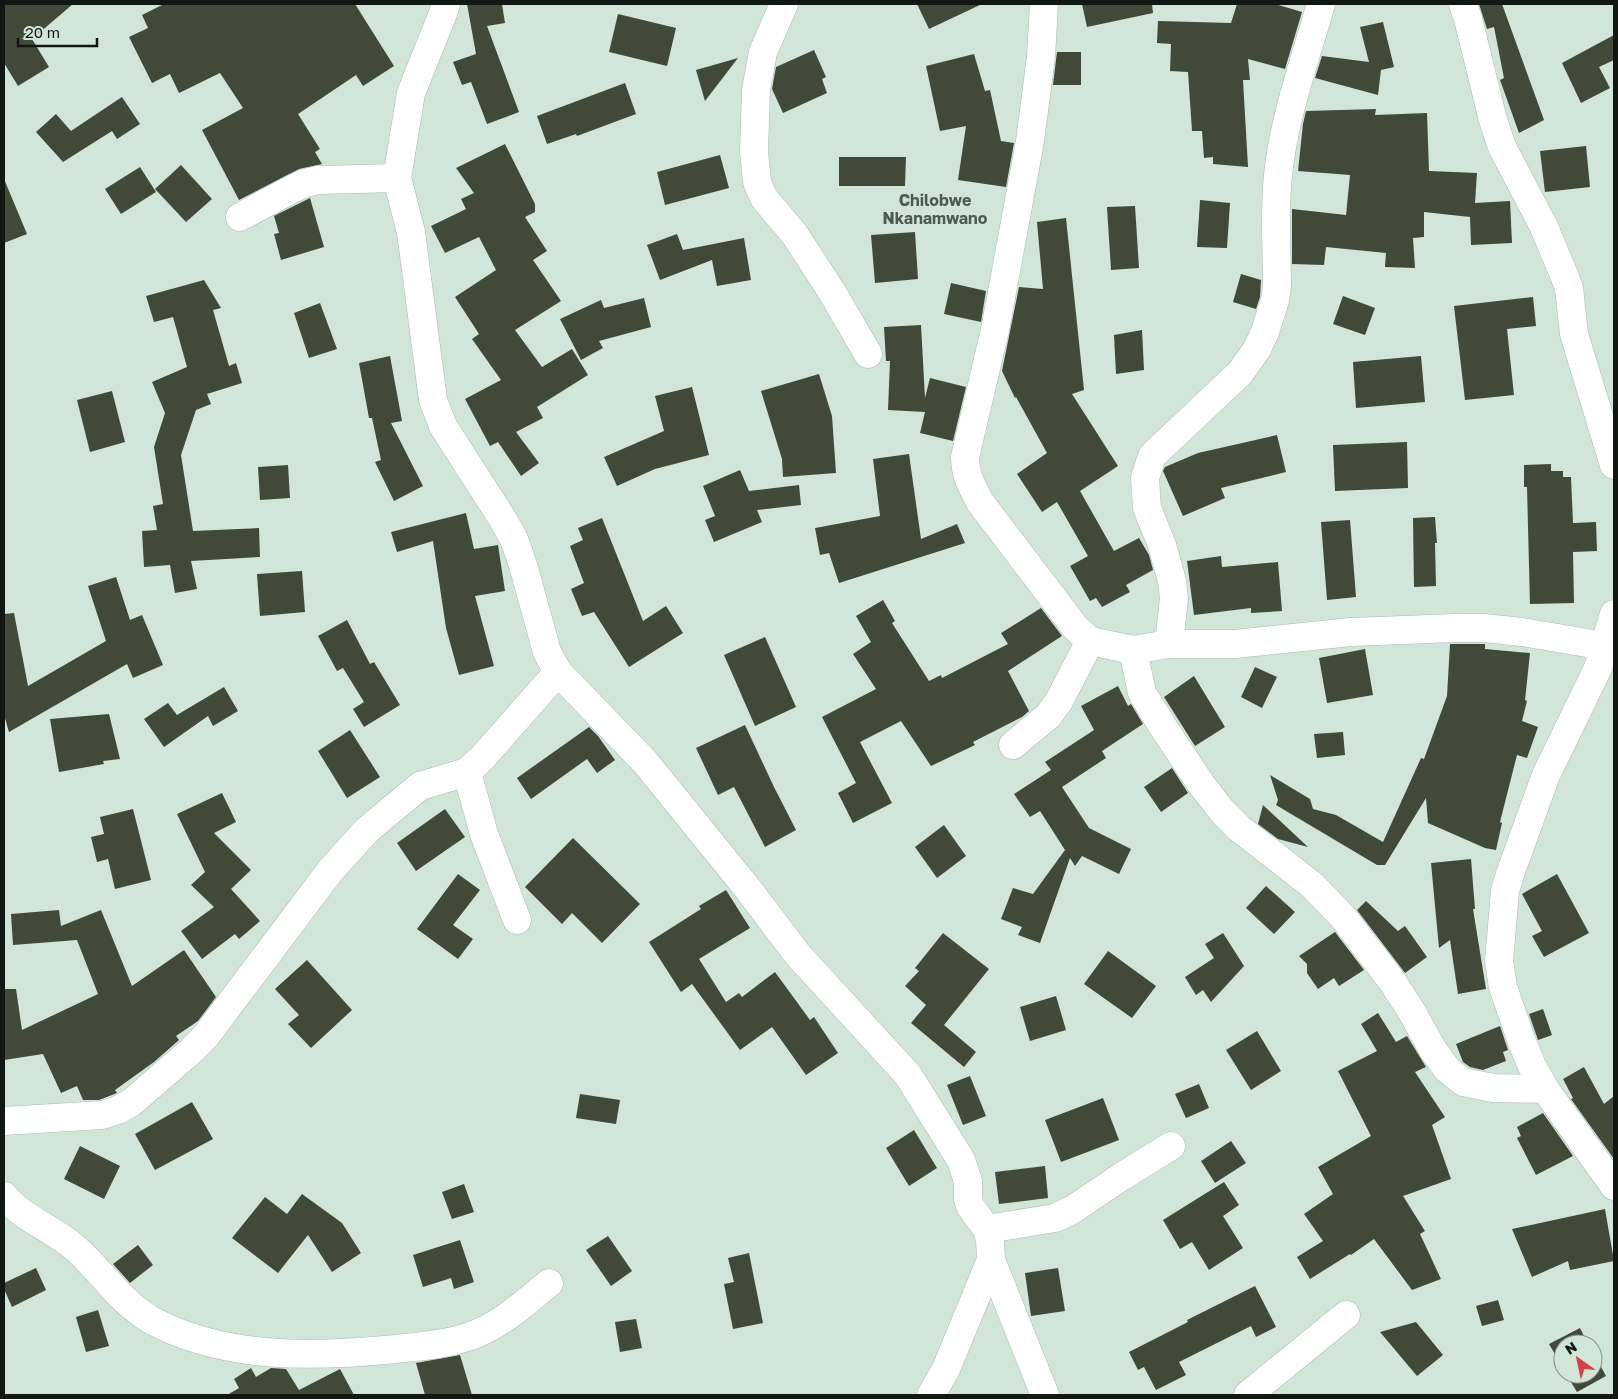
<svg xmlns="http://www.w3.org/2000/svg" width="1618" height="1399" font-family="'Golos Text',sans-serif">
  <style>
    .building { fill: #414938 }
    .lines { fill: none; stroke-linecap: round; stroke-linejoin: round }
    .minor-casing { stroke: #a9bcaf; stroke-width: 29 }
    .minor { stroke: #fff; stroke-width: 28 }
    .labels { text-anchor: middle; stroke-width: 5; stroke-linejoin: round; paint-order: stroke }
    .quarter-label { font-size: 16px; font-weight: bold; fill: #4b5c51; stroke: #d1e5d8 }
  </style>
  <rect width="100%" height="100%" fill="#d1e5d8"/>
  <!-- building -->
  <g class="building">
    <polygon points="4,4 73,4 32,39 49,67 18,86 4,63"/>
    <polygon points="164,4 355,4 394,66 363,86 356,75 298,114 320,149 315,152 322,164 299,169 239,200 202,130 243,108 220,73 179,93 170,74 152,83 129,37 148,28 142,15"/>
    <polygon points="467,4 502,4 505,23 487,26 519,112 487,124 471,82 462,85 453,62 476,54"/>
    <polygon points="917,4 982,4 929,29"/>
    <polygon points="1082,4 1152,4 1153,13 1087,27"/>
    <polygon points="1237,4 1275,4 1302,12 1285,69 1248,59 1250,80 1243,80 1248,167 1213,164 1213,157 1204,158 1202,131 1192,131 1188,72 1170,71 1171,44 1157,43 1158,21 1231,23"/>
    <polygon points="1479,4 1502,4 1544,120 1519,133 1500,80 1504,78 1494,27 1487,29"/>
    <polygon points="618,14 676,28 667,66 609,52"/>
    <polygon points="1383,22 1394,67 1381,70 1378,95 1315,78 1322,56 1369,62 1360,27"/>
    <polygon points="1614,35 1614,60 1599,67 1610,88 1581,103 1562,63"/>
    <polygon points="814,50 826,77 822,79 827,93 783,113 772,89 776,67"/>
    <polygon points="1057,52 1081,52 1081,85 1053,85"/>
    <polygon points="974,54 985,91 990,90 1001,141 1014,143 1006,187 958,180 966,126 940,131 926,66"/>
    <polygon points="738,58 705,101 696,70"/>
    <polygon points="625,83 636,114 577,136 576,134 547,144 537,116"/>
    <polygon points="122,97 140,124 117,139 112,131 63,162 36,132 56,114 71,131"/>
    <polygon points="1376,109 1375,115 1427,113 1429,171 1477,173 1475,203 1510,201 1512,243 1471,245 1470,217 1424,212 1424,237 1413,238 1415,268 1385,267 1386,253 1326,247 1324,265 1292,264 1292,209 1346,215 1350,175 1298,171 1303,124 1306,111"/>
    <polygon points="505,144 535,204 535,212 525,217 547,251 533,260 561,301 515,330 542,367 572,349 588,375 537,407 543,418 516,432 539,463 521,476 498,442 490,446 465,399 501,380 472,339 479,334 455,297 496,270 479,237 445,253 431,226 466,209 461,199 474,193 456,168"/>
    <polygon points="1586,146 1590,187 1545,192 1540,151"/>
    <polygon points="720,155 729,188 665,205 657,172"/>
    <polygon points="839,157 906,157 905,186 839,186"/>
    <polygon points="181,165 212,199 186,222 155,189"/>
    <polygon points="140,167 156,192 121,214 105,189"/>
    <polygon points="4,179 27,234 4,243"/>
    <polygon points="310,198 324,247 281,260 274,234 279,233 274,216"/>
    <polygon points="1200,200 1230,203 1227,248 1197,247"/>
    <polygon points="1135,206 1139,268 1111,270 1107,207"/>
    <polygon points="1066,218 1084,390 1072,394 1118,466 1080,491 1114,551 1139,538 1149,555 1153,570 1126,585 1130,592 1102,607 1096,598 1090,601 1070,566 1088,556 1057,502 1042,512 1017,474 1047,453 1016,397 1015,398 1002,371 1019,287 1043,289 1037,222"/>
    <polygon points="915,232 918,279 875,283 871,235"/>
    <polygon points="677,234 683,250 744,238 751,280 717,286 712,260 660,280 647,245"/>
    <polygon points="1241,274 1261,280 1260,297 1256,309 1233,302"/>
    <polygon points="204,280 221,308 213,310 229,366 236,363 242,383 207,394 211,404 196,410 181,455 193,531 259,528 260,557 191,561 197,589 175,593 170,565 144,567 142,531 157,530 153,506 163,504 154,447 165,413 152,382 187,367 173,317 154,322 146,296"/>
    <polygon points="951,283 986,291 981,322 944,314"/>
    <polygon points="1343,296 1375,308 1365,335 1333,324"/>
    <polygon points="1533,297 1536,326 1507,329 1514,395 1465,400 1454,306"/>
    <polygon points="644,298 651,327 599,341 603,348 581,360 560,319 601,300 604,308"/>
    <polygon points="320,303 337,349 309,358 294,313"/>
    <polygon points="921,325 925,398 930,378 966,387 953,441 920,433 925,412 888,410 890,361 886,361 884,327"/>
    <polygon points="1142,330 1144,370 1116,374 1114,335"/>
    <polygon points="390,356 402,421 391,423 423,486 394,501 375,462 381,460 372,418 369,418 359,363"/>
    <polygon points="1421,356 1425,402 1356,408 1353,362"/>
    <polygon points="819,374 832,416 836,473 783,477 782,459 761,391"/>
    <polygon points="692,387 709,455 655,469 617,486 604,457 664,431 655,396"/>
    <polygon points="112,391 125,442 90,452 77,400"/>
    <polygon points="1277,435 1286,472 1221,488 1225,498 1183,516 1163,471 1165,467 1198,453"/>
    <polygon points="1407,442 1408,488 1335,491 1333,445"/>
    <polygon points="909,454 921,539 957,524 965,543 839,583 829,553 820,555 815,528 880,516 873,459"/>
    <polygon points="1551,464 1551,471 1563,471 1563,477 1571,477 1573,523 1596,522 1597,551 1573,552 1574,603 1530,604 1527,487 1524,487 1524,465"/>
    <polygon points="288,465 290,498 260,500 258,467"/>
    <polygon points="740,470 749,491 799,485 801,505 757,510 762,522 714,542 705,520 715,516 703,486"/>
    <polygon points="466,513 474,549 498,545 505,591 475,596 494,666 459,675 446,628 433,541 397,552 391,532"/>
    <polygon points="1435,517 1437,543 1435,543 1436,586 1414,587 1413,518"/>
    <polygon points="602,518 643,621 666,606 683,633 629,667 594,612 582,616 571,589 584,583 570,546 583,540 578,528"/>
    <polygon points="1350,520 1356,597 1327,600 1321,522"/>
    <polygon points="1221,556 1222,567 1278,562 1282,611 1251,613 1251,608 1194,615 1187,561"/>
    <polygon points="302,571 305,612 260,616 257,574"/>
    <polygon points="116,577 130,620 142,615 163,665 133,678 127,664 9,732 4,715 4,614 14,613 28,686 106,641 88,586"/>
    <polygon points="883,600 895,621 892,623 929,681 941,675 942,678 1008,644 1001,633 1041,608 1062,636 1008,671 1029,711 1022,717 973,742 975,745 931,766 901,721 860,742 892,803 853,823 838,793 856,783 822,717 876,689 853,654 871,642 856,616"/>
    <polygon points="347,620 370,664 374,662 400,705 364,727 353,709 364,702 343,668 337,671 318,636"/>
    <polygon points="765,637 796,707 755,726 724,655"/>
    <polygon points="1450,644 1485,644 1485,649 1530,653 1525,700 1527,701 1522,721 1538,727 1527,758 1517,755 1500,822 1502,823 1496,850 1485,848 1428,823 1426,798 1385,865 1377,865 1276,805 1278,800 1270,775 1310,799 1313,809 1336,815 1383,842 1421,758 1424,759 1447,696"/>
    <polygon points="1365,649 1373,695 1327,703 1319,658"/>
    <polygon points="1255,667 1277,677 1262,708 1241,697"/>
    <polygon points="1194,676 1225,727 1195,746 1164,697"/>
    <polygon points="1118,686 1128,706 1131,704 1143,724 1102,751 1106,758 1062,787 1089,828 1131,849 1119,874 1082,856 1075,866 1070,858 1040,943 1018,935 1022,927 1001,919 1013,888 1033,894 1065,850 1040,811 1030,817 1014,794 1051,770 1045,762 1094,730 1081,706"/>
    <polygon points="224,687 238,711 213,726 208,716 164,747 144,719 168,703 177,715"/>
    <polygon points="109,714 120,759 103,761 104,764 59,772 50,719"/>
    <polygon points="745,725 774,787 796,830 765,847 734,787 718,795 696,748"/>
    <polygon points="589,727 598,736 615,760 597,773 587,759 531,799 517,778"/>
    <polygon points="350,730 380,777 347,798 318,751"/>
    <polygon points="1343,732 1345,755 1317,758 1314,734"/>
    <polygon points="1172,768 1188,793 1161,812 1144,787"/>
    <polygon points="222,793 236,822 214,833 251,870 231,889 260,921 239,939 235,934 202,959 181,931 214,907 191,885 205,872 177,814"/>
    <polygon points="1263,805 1308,847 1278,839 1258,824"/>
    <polygon points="133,809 151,880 115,889 108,859 97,862 91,837 104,834 100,817"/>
    <polygon points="445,809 465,837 416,871 397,843"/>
    <polygon points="944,825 966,856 937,878 915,847"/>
    <polygon points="573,838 640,904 602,943 572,913 562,924 525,887"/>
    <polygon points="1471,859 1475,909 1473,909 1486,989 1458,994 1450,940 1439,948 1431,863"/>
    <polygon points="458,874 480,890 453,925 473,939 458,959 417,929"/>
    <polygon points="1557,874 1589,933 1544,957 1532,936 1542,931 1522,894"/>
    <polygon points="1266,886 1295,912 1274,934 1246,908"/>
    <polygon points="726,890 750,928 699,959 726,1002 739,993 742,997 775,972 810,1020 814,1017 838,1053 806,1075 772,1027 740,1050 692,984 681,992 649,942 701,909 699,906"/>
    <polygon points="1366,901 1398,931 1405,926 1427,957 1405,973 1357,910"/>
    <polygon points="59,910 61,926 101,910 132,986 184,950 216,997 198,1021 176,1036 179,1040 154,1062 115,1090 117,1093 99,1100 83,1100 77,1086 61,1093 43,1054 4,1060 4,989 16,989 22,1030 98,994 77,940 13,945 11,914"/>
    <polygon points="1335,932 1364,970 1339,986 1334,978 1318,989 1307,973 1307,964 1299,956"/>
    <polygon points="943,933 989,969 944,1025 976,1052 964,1067 911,1023 926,1005 905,986 919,971 915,968"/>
    <polygon points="1223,933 1244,966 1211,1002 1203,990 1196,995 1185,977 1214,958 1205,944"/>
    <polygon points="1108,951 1156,986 1132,1018 1084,984"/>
    <polygon points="307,960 352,1010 311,1048 288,1024 299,1015 275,989"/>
    <polygon points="1056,996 1066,1030 1030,1041 1020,1007"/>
    <polygon points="1543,1009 1552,1035 1538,1040 1529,1014"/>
    <polygon points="1378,1013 1396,1042 1407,1036 1426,1067 1415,1072 1445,1117 1432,1125 1451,1179 1403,1196 1425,1231 1420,1234 1441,1279 1412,1290 1374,1239 1351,1255 1350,1254 1310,1279 1297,1257 1323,1241 1304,1214 1333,1194 1318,1167 1371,1136 1338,1071 1377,1051 1361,1024"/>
    <polygon points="1500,1026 1508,1050 1503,1052 1506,1061 1483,1070 1470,1067 1463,1062 1456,1044"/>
    <polygon points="1257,1031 1281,1071 1251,1090 1226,1050"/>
    <polygon points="1584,1067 1604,1104 1614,1096 1614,1159 1571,1099 1573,1098 1563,1079"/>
    <polygon points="970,1076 986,1116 963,1125 947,1085"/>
    <polygon points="1199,1084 1209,1108 1186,1118 1175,1094"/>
    <polygon points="580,1094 620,1100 616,1124 576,1118"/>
    <polygon points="1103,1098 1119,1140 1061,1162 1045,1120"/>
    <polygon points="192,1102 213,1139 155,1170 135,1134"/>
    <polygon points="1543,1113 1573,1156 1536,1175 1517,1138 1521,1136 1517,1127"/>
    <polygon points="914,1130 937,1168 909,1186 886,1148"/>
    <polygon points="1231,1141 1246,1163 1215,1183 1201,1161"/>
    <polygon points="80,1146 120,1166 104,1199 64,1179"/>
    <polygon points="1045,1166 1048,1198 999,1204 995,1172"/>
    <polygon points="1224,1182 1239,1205 1223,1216 1243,1248 1209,1270 1192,1242 1180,1249 1163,1220"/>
    <polygon points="464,1184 474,1212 452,1219 442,1192"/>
    <polygon points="302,1194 342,1223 361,1253 332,1272 308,1235 278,1273 232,1238 265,1197 287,1214"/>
    <polygon points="1605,1209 1614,1261 1570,1270 1568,1261 1532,1277 1512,1229"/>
    <polygon points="608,1236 632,1271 611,1286 586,1250"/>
    <polygon points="460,1240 474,1282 454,1289 451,1278 423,1287 413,1255"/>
    <polygon points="138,1245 153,1265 130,1283 113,1264"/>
    <polygon points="749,1253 763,1323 733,1329 724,1284 734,1282 728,1258"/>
    <polygon points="36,1268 46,1290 12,1307 4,1289 4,1283"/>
    <polygon points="1058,1268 1065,1311 1031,1316 1025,1273"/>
    <polygon points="1255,1286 1276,1327 1256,1337 1251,1326 1179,1362 1186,1375 1156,1390 1144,1367 1138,1370 1129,1352 1188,1322 1187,1320"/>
    <polygon points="1498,1300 1504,1320 1482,1326 1476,1306"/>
    <polygon points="98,1310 109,1346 86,1352 76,1317"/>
    <polygon points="636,1319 642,1348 620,1352 615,1322"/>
    <polygon points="1416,1322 1443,1355 1417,1376 1380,1332"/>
    <polygon points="1580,1328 1588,1344 1563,1344 1563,1368 1549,1344"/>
    <polygon points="1593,1352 1606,1376 1577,1392 1566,1374 1593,1374"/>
    <polygon points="460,1355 472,1395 425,1395 416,1363"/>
    <polygon points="251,1368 256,1377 271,1368 286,1369 299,1390 340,1369 354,1395 227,1395 239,1388 234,1379"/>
  </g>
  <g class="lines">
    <defs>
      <g id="minor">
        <polyline points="446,4 444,11 411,93 397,178 411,232 433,400 443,426 502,518 514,539 523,565 547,652 558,672 645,762 748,889 798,955 908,1075 961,1160 968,1181 968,1199 970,1206 987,1229 990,1240 991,1260 946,1369 931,1395"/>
        <polyline points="784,4 763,52 756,90 754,151 757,182 764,198 795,235 832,292 868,354"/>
        <path d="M1044,4L1041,57L1030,141L995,330L965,457C965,475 972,487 980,502L1075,627L1090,641L1133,650L1169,644H1235L1351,632L1455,628H1484L1522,632L1605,646"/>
        <polyline points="1463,4 1468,19 1493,120 1502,147 1544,227 1564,275 1569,288 1574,334 1614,465"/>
        <polyline points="240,217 292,189 305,183 318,180 397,178"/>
        <polyline points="1614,614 1598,668 1546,775 1510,874 1505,891 1499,961 1503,987 1522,1042 1532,1066 1545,1089 1614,1186"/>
        <path d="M1169,644L1174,598L1172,581L1162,545L1147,508L1145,478L1152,456L1240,373L1257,349L1265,332L1275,300L1277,286C1277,249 1274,211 1278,175C1284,117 1305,60 1321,4"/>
        <polyline points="1133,650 1142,693 1165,730 1201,784 1222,811 1240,829 1312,885 1343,917 1392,981 1412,1012 1433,1050 1447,1069 1463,1082 1493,1088 1545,1089"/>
        <polyline points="1013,745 1048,716 1059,701 1090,641"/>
        <polyline points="467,772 484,834 517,920"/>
        <polyline points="4,1121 102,1115 118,1110 132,1102 192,1050 205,1037 330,871 367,830 420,786 467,772 483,757 558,672"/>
        <path d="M4,1196C23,1219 52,1228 74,1247C101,1270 120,1302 151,1320C225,1360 315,1357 396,1349C423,1346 453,1344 478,1333C504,1322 527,1301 549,1283"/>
        <polyline points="987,1229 1055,1218 1072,1210 1121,1177 1171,1146"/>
        <polyline points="991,1260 1045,1395"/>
        <polyline points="1248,1395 1346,1315"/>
      </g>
    </defs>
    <!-- minor casing -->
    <use href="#minor" class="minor-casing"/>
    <!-- minor -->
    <use href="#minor" class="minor"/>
  </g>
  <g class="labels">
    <!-- quarter labels -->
    <g class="quarter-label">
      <text x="935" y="206">Chilobwe<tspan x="935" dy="18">Nkanamwano</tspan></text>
    </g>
  </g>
  <!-- border -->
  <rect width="1618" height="1399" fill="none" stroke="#111814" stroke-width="10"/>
  <!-- north arrow -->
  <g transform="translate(1578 1359) rotate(327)"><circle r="24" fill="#d1e5d8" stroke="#84938a"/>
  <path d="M0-4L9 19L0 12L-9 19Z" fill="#d2424b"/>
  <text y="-8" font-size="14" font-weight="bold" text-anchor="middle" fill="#111814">N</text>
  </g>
  <!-- scale -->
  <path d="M18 38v8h79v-8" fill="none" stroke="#111814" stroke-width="2.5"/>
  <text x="25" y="38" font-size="15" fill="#111814" stroke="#d1e5d8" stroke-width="4" paint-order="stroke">20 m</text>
</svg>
